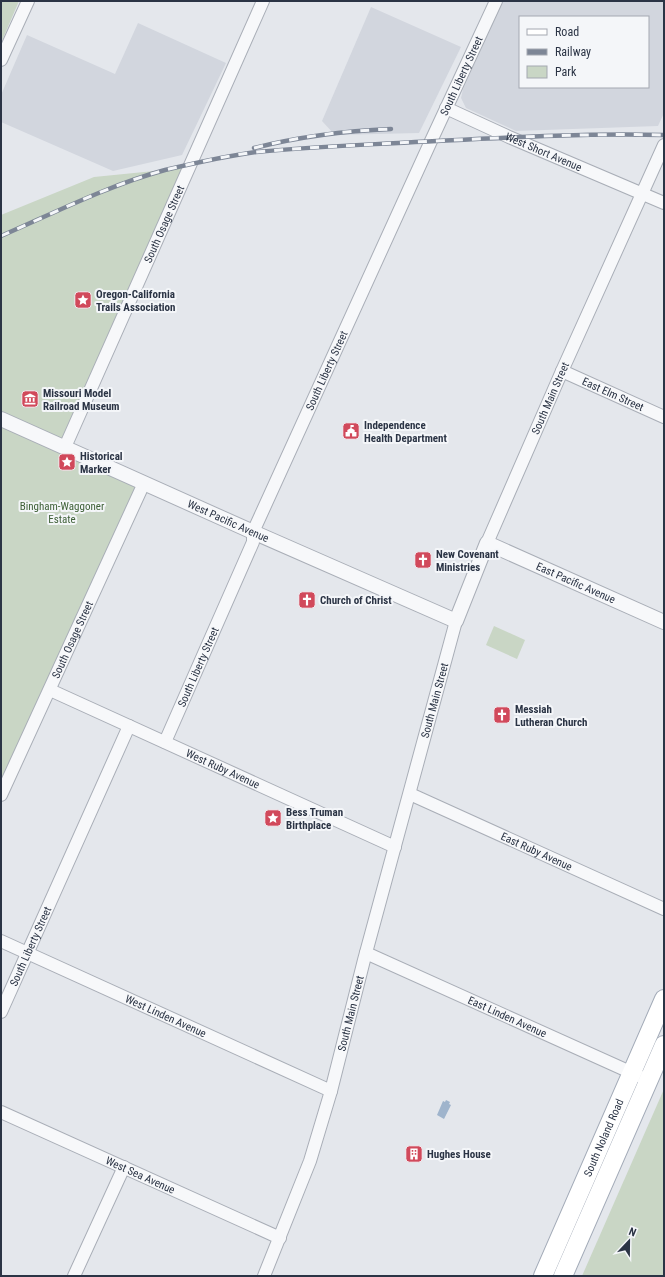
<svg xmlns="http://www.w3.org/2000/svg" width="665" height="1277" font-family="'Roboto Condensed',sans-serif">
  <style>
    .built { fill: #d2d6de; fill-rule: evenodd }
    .green { fill: #c9d6c5 }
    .water { fill: #9fb4cc }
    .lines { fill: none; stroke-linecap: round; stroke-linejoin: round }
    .minor-casing { stroke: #a9aeb7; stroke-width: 14 }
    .tertiary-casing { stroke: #a9aeb7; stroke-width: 16 }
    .primary-casing { stroke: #a3abb8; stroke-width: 20 }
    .minor { stroke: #f7f8fa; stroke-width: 12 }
    .tertiary { stroke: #f7f8fa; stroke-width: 14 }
    .primary { stroke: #fff; stroke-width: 18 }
    .rail-casing { stroke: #7d8696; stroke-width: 4.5 }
    .rail { stroke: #f4f6f9; stroke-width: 3; stroke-dasharray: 9; stroke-linecap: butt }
    .labels { text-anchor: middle; stroke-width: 4; stroke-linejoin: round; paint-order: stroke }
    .street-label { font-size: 11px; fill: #2b3445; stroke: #f4f6f9 }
    .poi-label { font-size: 11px; font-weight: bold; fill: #2b3445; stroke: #f4f6f9; text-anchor: start }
    .park-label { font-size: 11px; fill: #3f6138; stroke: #f4f6f9 }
  </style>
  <rect width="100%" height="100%" fill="#e4e7ec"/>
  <!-- built -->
  <g class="built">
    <path d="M503,1H664V113L658,126L516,131L466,108L461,98L463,89ZM520,17H648V87H520Z"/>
    <polygon points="371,7 461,47 419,133 335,135 322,121"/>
    <polygon points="138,23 226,63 182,155 113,171 1,122 1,95 27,35 115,74"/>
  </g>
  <!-- green -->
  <g class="green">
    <polygon points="1,1 19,1 1,43"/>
    <polygon points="191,164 66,447 144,483 1,793 1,215 94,177 164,170"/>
    <polygon points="494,626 525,640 517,659 486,645"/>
    <polygon points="664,1089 664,1276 582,1276"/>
  </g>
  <!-- water -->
  <polygon class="water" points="446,1100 450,1102 449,1104 451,1105 444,1119 437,1115 443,1101 445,1102"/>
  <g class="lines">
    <defs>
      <g id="minor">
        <polyline points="1,60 28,1"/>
        <path id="s1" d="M446,108L509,137L664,203"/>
        <path id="s2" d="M562,371L664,417"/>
        <path id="s3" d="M65,447L263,1"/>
        <path id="s4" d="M487,543L562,371L664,145"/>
        <path id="s5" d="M50,690L395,847"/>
        <path id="s6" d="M165,742L253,542V532L431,141L496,1"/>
        <path id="s7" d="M410,794L664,909"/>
        <path id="s8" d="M1,795L144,483"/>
        <path id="s9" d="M1,941L331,1091"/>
        <path id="s10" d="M366,953L639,1076"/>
        <path id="s11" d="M1,1012L129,726"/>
        <path id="s12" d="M1,1112L280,1238"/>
        <polyline points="74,1276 124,1167"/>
        <path id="s13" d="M264,1276L310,1161L331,1091L364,960L456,621"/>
      </g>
      <g id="tertiary">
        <path id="s14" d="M1,419L253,532L456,621L487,543L664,622"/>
      </g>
      <g id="primary">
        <path id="s15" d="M543,1276L664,999"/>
        <polyline points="563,1276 664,1045"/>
      </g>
    </defs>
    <!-- minor casing -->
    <use href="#minor" class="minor-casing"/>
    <!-- tertiary casing -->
    <use href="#tertiary" class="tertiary-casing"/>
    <!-- primary casing -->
    <use href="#primary" class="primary-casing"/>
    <!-- minor -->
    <use href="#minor" class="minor"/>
    <!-- tertiary -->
    <use href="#tertiary" class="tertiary"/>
    <!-- primary -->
    <use href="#primary" class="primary"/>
    <defs>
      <g id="rail">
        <path d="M254,148C302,136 342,131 391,129"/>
        <path d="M1,236C54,213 109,185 165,170C195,163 225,156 256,152C309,147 362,145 415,142C498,138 581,133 664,135"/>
      </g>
    </defs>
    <!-- rail casing -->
    <use href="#rail" class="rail-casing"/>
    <!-- rail -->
    <use href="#rail" class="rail"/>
  </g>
  <!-- icons -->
  <defs>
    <symbol id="sight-square" viewBox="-11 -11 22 22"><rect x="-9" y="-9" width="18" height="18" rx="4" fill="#d1495b" stroke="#f4f6f9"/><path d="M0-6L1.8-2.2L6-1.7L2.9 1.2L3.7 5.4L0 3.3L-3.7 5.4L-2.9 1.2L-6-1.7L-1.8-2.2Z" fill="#fff"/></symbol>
    <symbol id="museum-square" viewBox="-11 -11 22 22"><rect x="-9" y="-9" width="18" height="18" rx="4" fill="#d1495b" stroke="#f4f6f9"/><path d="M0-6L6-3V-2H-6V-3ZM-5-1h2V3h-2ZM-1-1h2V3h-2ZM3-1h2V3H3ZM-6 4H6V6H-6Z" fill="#fff"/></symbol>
    <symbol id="civic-square" viewBox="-11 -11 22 22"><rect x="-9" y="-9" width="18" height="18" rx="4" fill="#d1495b" stroke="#f4f6f9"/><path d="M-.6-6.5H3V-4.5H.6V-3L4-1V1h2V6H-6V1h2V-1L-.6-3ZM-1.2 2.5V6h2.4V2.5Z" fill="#fff"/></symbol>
    <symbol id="church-square" viewBox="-11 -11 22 22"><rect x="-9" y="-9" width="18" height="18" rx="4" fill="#d1495b" stroke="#f4f6f9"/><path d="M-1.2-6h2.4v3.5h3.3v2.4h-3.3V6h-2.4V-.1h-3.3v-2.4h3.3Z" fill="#fff"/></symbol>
    <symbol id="building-square" viewBox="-11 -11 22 22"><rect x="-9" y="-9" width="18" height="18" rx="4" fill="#d1495b" stroke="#f4f6f9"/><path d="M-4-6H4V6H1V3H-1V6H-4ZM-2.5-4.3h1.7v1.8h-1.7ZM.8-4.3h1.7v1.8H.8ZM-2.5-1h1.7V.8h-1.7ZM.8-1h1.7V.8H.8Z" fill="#fff"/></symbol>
  </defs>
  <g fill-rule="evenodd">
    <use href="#sight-square" x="73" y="290" width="20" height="20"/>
    <use href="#museum-square" x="20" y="389" width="20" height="20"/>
    <use href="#civic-square" x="341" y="421" width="20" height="20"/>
    <use href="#sight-square" x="57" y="452" width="20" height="20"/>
    <use href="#church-square" x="413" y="550" width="20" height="20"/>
    <use href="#church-square" x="297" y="590" width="20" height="20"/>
    <use href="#church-square" x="492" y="705" width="20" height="20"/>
    <use href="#sight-square" x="263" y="808" width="20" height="20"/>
    <use href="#building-square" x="404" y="1144" width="20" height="20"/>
  </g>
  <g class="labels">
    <!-- street labels -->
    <g class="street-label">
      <text dy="4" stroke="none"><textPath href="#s6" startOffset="730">South Liberty Street</textPath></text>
      <text dy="4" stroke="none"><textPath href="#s1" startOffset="107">West Short Avenue</textPath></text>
      <text dy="4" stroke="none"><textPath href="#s3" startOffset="244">South Osage Street</textPath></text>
      <text dy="4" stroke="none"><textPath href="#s6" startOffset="406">South Liberty Street</textPath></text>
      <text dy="4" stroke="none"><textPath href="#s2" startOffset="56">East Elm Street</textPath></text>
      <text dy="4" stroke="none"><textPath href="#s4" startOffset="158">South Main Street</textPath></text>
      <text dy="4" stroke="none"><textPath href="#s14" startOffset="249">West Pacific Avenue</textPath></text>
      <text dy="4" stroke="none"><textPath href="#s14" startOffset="679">East Pacific Avenue</textPath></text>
      <text dy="4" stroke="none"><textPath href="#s8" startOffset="171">South Osage Street</textPath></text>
      <text dy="4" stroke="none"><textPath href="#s6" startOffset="82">South Liberty Street</textPath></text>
      <text dy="4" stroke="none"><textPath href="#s13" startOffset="601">South Main Street</textPath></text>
      <text dy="4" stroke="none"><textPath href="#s5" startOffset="190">West Ruby Avenue</textPath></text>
      <text dy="4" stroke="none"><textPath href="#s7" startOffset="139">East Ruby Avenue</textPath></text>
      <text dy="4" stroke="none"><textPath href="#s11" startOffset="72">South Liberty Street</textPath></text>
      <text dy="4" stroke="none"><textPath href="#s13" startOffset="277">South Main Street</textPath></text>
      <text dy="4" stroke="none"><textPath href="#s9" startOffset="181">West Linden Avenue</textPath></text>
      <text dy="4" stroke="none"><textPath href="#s10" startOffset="155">East Linden Avenue</textPath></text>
      <text dy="4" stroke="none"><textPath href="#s15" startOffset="151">South Noland Road</textPath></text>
      <text dy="4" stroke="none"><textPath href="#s12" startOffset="153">West Sea Avenue</textPath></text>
    </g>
    <!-- poi labels -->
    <g class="poi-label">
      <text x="96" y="298">Oregon-California<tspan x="96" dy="13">Trails Association</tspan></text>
      <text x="43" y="397">Missouri Model<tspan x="43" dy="13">Railroad Museum</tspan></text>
      <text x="364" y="429">Independence<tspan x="364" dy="13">Health Department</tspan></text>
      <text x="80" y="460">Historical<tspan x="80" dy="13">Marker</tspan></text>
      <text x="436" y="558">New Covenant<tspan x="436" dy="13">Ministries</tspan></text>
      <text x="320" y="604">Church of Christ</text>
      <text x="515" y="713">Messiah<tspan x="515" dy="13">Lutheran Church</tspan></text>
      <text x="286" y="816">Bess Truman<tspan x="286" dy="13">Birthplace</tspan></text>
      <text x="427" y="1158">Hughes House</text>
    </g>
    <!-- park labels -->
    <g class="park-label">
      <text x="62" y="510">Bingham-Waggoner<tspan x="62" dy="13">Estate</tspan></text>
    </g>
  </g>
  <!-- border -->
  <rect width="665" height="1277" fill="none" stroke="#2b3445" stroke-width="4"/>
  <!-- legend -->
  <rect x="519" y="16" width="130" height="72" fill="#f4f6f9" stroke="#a4a8b1"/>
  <rect x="527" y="29" width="20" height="6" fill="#ffffff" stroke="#a4a8b1"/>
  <text x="555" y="36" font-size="12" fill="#2b3445">Road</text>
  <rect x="527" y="49" width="20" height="6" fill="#7d8696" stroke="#a4a8b1"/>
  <text x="555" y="56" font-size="12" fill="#2b3445">Railway</text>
  <rect x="527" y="66" width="20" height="12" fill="#c9d6c5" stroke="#a4a8b1"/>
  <text x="555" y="76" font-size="12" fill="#2b3445">Park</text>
  <!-- north arrow -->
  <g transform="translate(629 1241) rotate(22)" stroke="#f4f6f9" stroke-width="3" paint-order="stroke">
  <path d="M0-3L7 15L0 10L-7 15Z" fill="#2b3445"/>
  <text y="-6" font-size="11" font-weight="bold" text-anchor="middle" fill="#2b3445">N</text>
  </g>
</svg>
